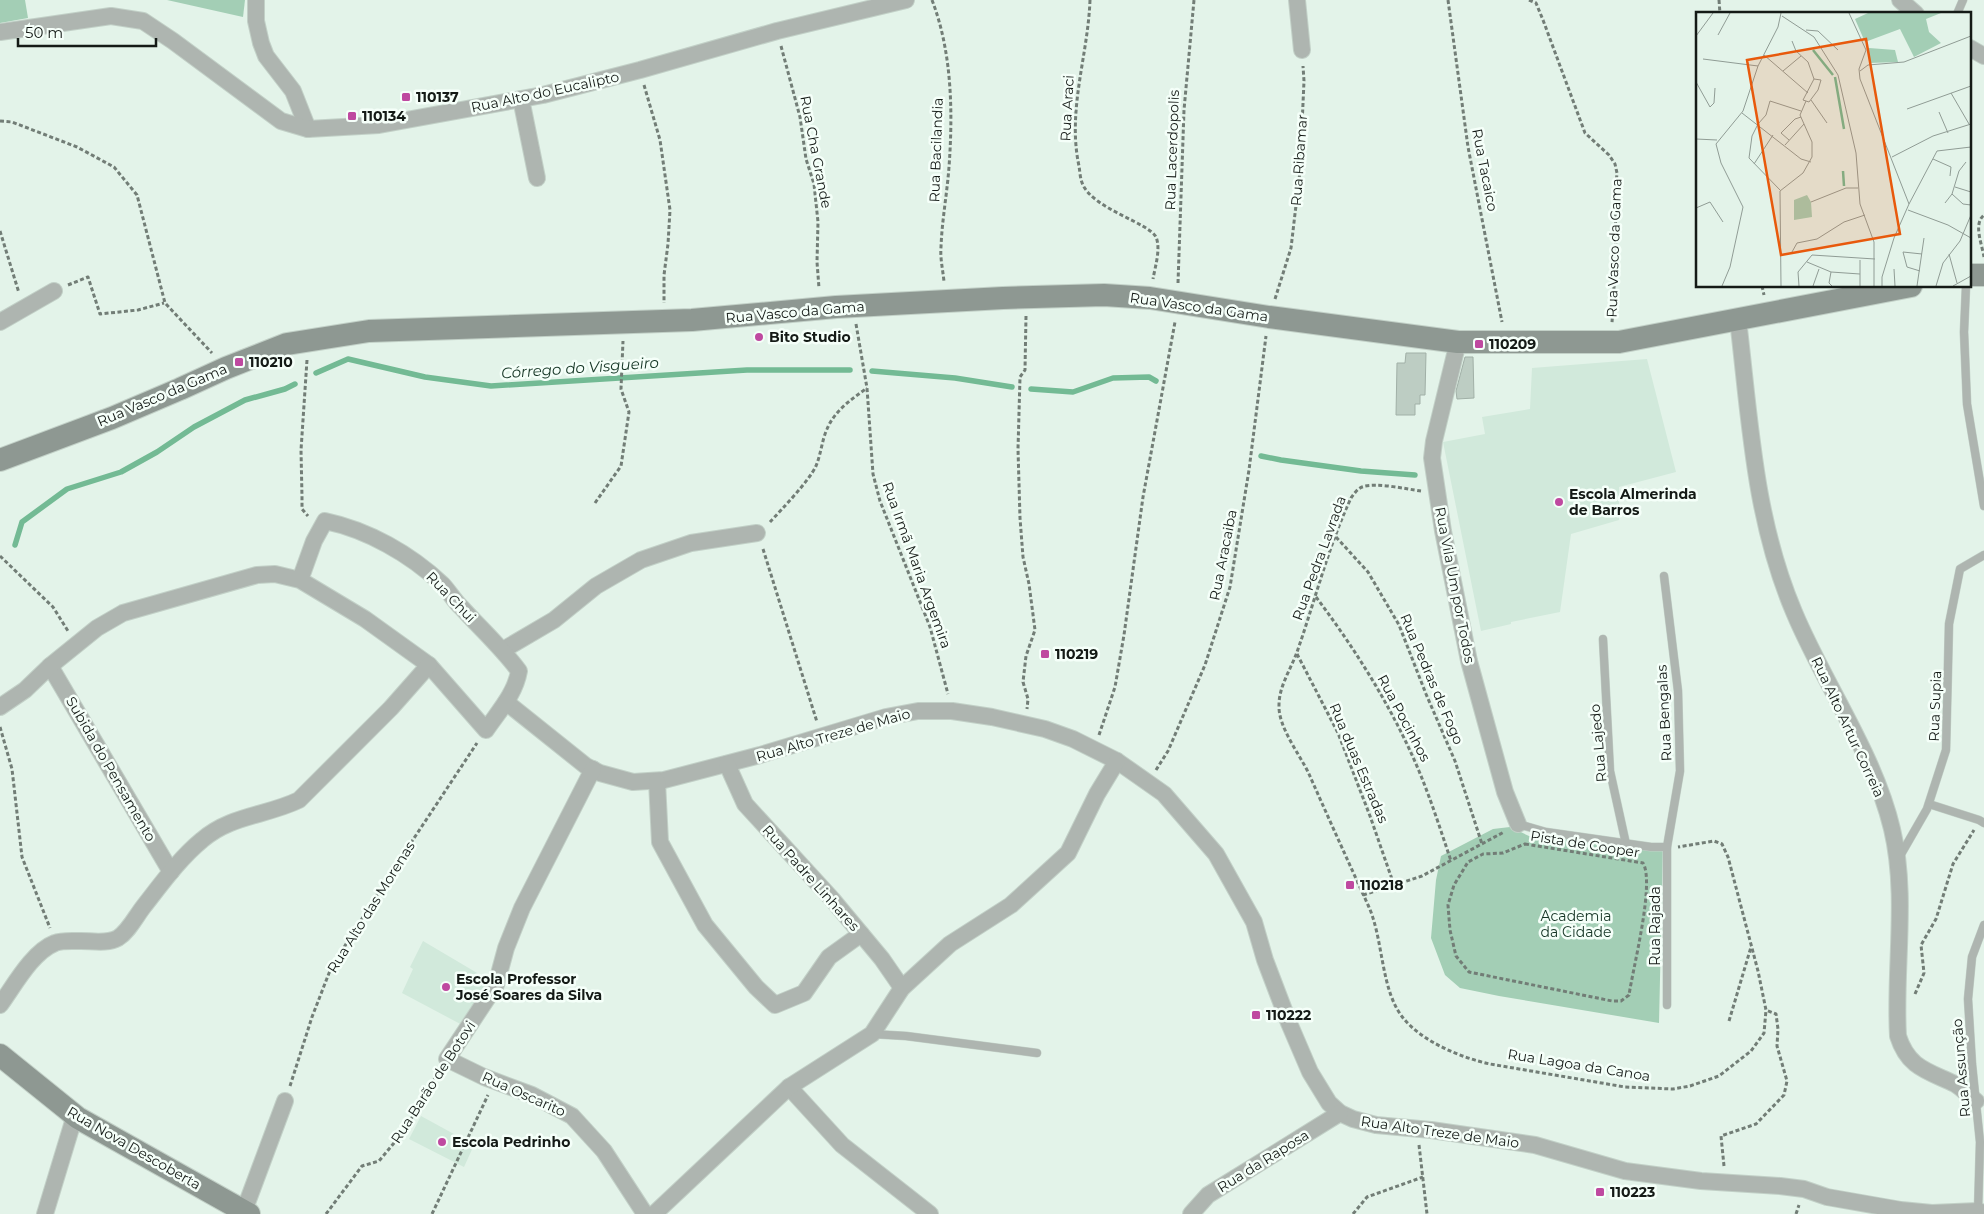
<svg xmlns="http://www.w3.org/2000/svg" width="1984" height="1214" font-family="Montserrat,sans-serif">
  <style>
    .built { fill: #d1e9db }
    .green { fill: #a3ceb5 }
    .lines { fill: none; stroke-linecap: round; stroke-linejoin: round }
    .stream { stroke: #73ba94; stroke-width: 5.5 }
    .building { fill: #bdcdc3; stroke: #a1b0a7 }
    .lane-casing { stroke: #c2d0c7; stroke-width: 9 }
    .street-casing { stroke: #c2d0c7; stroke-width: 18 }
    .secondary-casing { stroke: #c2d0c7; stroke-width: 24 }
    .path { stroke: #727d76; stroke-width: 3; stroke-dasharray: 4 2.5; stroke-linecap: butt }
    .lane { stroke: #aeb5b0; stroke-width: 8 }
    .street { stroke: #aeb5b0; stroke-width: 16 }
    .secondary { stroke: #8e9892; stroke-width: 22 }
    .poi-dot { fill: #bf49a0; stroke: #f5fff9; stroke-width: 2 }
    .labels { text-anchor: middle; stroke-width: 5; stroke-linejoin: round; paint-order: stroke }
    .street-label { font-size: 14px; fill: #141a16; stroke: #f5fff9 }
    .poi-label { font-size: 14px; font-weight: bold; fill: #141a16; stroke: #f5fff9; text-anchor: start }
    .park-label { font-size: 14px; fill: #143424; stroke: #f5fff9 }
    .water-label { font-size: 15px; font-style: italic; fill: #163726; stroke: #f5fff9 }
    .inset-river { fill: none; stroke: #73ba94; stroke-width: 2.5 }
    .inset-road { fill: none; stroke: #909c95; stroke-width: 1 }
    .view { fill: #e8590c; fill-opacity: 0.15; stroke: #e8590c; stroke-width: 2.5 }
    .inset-edge { fill: none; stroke: #141a16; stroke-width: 2.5 }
  </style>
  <rect width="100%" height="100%" fill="#e3f3e9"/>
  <!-- built -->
  <g class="built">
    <polygon points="1647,359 1676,472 1619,487 1619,520 1571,534 1560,612 1511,622 1511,624 1481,631 1443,442 1485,434 1482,417 1530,409 1532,368"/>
    <polygon points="423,941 489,980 466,1027 402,993 413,969 410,967"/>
    <polygon points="421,1116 474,1145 464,1167 409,1139"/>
  </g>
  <!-- green -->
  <g class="green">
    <polygon points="0,0 25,0 28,18 0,23"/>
    <polygon points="167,0 245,0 243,17"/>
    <polygon points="1510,827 1529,836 1663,846 1659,1023 1499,996 1460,988 1445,975 1431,938 1436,880 1441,856 1493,829"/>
  </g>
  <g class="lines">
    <!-- stream -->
    <g class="stream">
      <polyline points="872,371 955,378 1012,387"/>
      <polyline points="316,373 348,359 425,377 491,386 747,370 850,370"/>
      <polyline points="1031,389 1073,392 1113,378 1149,377 1156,381"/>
      <polyline points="1261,456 1281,460 1361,471 1415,475"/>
      <polyline points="15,545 22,522 67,489 121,472 157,452 194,427 245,400 285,389 295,384"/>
    </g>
  </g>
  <!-- building -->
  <g class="building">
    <polygon points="1406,353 1426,353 1425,395 1420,395 1420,404 1415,404 1415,415 1396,415 1397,363 1405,363"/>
    <polygon points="1465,357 1473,357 1474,398 1457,399 1456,391"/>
  </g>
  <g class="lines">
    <defs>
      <g id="lane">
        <polyline points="1957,14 1963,0"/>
        <polyline points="1966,286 1964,332 1967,404 1984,506"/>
        <polyline points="1664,576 1678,691 1680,771 1667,847 1667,1005"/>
        <polyline points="1603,639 1610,771 1626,844"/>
        <polyline points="1929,804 1979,820 1984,823"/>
        <polyline points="1518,824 1546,832 1651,847 1667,847"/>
        <polyline points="1900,856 1927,809 1946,750 1949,624 1960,569 1984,555"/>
        <polyline points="872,1034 906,1036 1037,1053"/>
        <polyline points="1978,1211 1980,1142 1972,1064 1968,999 1972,957 1984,925"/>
      </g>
      <g id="street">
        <polyline points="256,0 256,21 261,43 266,56 293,91 308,129"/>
        <polyline points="1297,0 1302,50"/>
        <polyline points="1900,0 1916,14"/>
        <polyline points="0,32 111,16 143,21 173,41 281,121 308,129 379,125 543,95 640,70 777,31 906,0"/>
        <polyline points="1970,48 1984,56"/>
        <polyline points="521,99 537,178"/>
        <path d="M1738,320C1750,420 1754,518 1794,612C1824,684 1874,753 1892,829C1908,896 1894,969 1898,1036C1908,1068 1928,1071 1955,1084C1962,1088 1969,1096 1976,1101"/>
        <polyline points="0,322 54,291"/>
        <polyline points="1458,342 1434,441 1432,458 1443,531 1469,661 1505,792 1518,824"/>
        <polyline points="503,650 554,620 596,586 641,560 691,543 757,533"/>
        <polyline points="50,666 171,872"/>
        <polyline points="506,702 586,766 600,773 633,782 664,780 760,755 886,717 918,711 952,711 992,717 1045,729 1073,739 1117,761 1164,794 1216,854 1254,922 1265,960 1289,1023 1310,1072 1329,1103 1340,1113 1353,1119 1376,1125 1431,1130 1535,1145 1625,1171 1701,1181 1780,1186 1804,1189 1827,1197 1901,1210 1932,1213 1978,1211 1984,1213"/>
        <path d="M0,707L25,690L50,666L97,628L123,613L257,575L275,574L300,580L365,619L429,665L486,730C499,711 515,694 519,671C502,648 481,629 462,608C454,601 449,591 442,584C410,554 368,530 325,521L314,541L300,580"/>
        <polyline points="727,764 745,804 832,899 882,959 902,988"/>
        <polyline points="593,769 522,908 506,948 496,985 447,1059 484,1077 532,1095 572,1116 604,1151 645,1214"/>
        <polyline points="657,781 660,842 705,925 756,987 775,1005 804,993 829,957 861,934"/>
        <path d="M0,1005C14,986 32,952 55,943C62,940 72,941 81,941C92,941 108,944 118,938C129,931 136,916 144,906C162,883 180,858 202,840C231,815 266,816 299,800L391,708L429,665"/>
        <polyline points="789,1087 842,1145 930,1214"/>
        <polyline points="244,1211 285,1101"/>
        <polyline points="45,1214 75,1115"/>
        <polyline points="654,1214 789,1087 872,1034 902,988 950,944 1011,905 1068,853 1097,794 1117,761"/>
        <polyline points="1191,1214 1208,1195 1340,1113"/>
      </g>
      <g id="secondary">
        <polyline points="1970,275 1984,275"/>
        <polyline points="0,460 112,418 180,389 226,368 287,344 369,331 692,320 836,307 1003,298 1104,295 1150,298 1269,317 1458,342 1619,342 1911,286"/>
        <polyline points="0,1055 78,1118 249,1214"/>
      </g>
    </defs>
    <!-- lane casing -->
    <use href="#lane" class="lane-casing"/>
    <!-- street casing -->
    <use href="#street" class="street-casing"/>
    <!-- secondary casing -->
    <use href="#secondary" class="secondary-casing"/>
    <!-- path -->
    <g class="path">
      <path d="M932,0C952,52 953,112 949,167C947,194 942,220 941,247C940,259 943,270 944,282"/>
      <path d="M1090,0C1088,56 1067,110 1079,166C1080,172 1080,179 1083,185C1094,209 1149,223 1156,237C1161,249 1155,267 1153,279"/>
      <polyline points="1448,0 1468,147 1502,322"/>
      <polyline points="1529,0 1536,3 1543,20 1585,133 1609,155 1615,164 1617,173 1615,196 1616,252 1612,323"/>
      <polyline points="1719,0 1720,14"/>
      <polyline points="781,46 800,117 806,159 814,184 818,222 817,262 819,288"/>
      <polyline points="644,85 660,140 670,210 668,244 664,275 664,303"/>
      <polyline points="0,121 12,122 77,147 114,167 137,195 165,303 212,353"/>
      <polyline points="0,231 19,293"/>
      <path d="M1984,257C1982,244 1973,224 1984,215"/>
      <polyline points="1178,283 1184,110 1194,0"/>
      <polyline points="68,285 88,277 100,314 138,310 164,303"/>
      <polyline points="1762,286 1764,295"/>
      <polyline points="1275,299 1291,248 1300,171 1304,81 1303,66"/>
      <polyline points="1026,316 1025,370 1020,377 1018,449 1020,518 1023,557 1029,584 1035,630 1026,656 1023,682 1028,699 1027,709"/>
      <polyline points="856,324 867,388 873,474 880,501 930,627 948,694"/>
      <polyline points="307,360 301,450 302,497 302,509 308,516"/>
      <path d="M1421,491C1406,489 1376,482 1362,487C1357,489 1354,494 1351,498C1328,547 1315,601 1297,652C1291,669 1279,686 1279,705C1278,727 1299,753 1309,774C1328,817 1348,861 1368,905C1384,939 1380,991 1404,1019C1423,1042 1462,1058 1490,1064L1625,1087L1673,1089L1690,1086L1719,1076L1751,1051L1764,1033L1766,1010L1758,971L1728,857L1722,844L1714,841L1678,847"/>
      <polyline points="595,503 621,466 629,412 621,389 623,341"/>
      <path d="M770,522C782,509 809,481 816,466C821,454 822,440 827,429C835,410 852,399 867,388"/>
      <polyline points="1336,537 1368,572 1399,625 1426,694 1455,761 1482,844"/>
      <polyline points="763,549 817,722"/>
      <polyline points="0,556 53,607 68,631"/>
      <path d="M1316,597C1356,650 1393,709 1419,771C1431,800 1441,831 1451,861"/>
      <polyline points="1297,654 1338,733 1370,816 1394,885"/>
      <polyline points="0,727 12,769 22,857 50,928"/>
      <polyline points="1099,735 1115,687 1124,635 1143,497 1175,322"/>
      <polyline points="1156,770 1168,751 1205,665 1230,587 1249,470 1266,336"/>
      <path d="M1525,844L1643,863C1655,883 1633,968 1629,995L1621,1001H1612L1469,972L1456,956L1450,930L1448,905L1454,885L1468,862L1483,854L1503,853Z"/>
      <polyline points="1363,895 1422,876 1504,832"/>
      <polyline points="1915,994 1924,973 1921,945 1936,919 1953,864 1974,830"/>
      <polyline points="1729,1021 1751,947"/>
      <polyline points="290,1086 312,1017 331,968 385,882 477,743"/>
      <polyline points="1419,1145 1427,1214"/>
      <polyline points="1724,1166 1721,1136 1756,1124 1784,1095 1787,1081 1777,1046 1778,1029 1776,1014 1766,1010"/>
      <polyline points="326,1214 362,1166 379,1161 404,1131 438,1073"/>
      <polyline points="432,1214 488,1095"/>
      <polyline points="1353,1214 1367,1197 1423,1177"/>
      <polyline points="1796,1214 1799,1205"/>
    </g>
    <!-- lane -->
    <use href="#lane" class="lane"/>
    <!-- street -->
    <use href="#street" class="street"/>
    <!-- secondary -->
    <use href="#secondary" class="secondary"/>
  </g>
  <!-- markers -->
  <g class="poi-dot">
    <rect x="401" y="92" width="10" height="10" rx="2.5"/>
    <rect x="347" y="111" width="10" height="10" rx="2.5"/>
    <circle cx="759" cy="337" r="5"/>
    <rect x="1474" y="339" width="10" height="10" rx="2.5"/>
    <rect x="234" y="357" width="10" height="10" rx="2.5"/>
    <circle cx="1559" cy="502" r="5"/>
    <rect x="1040" y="649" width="10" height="10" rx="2.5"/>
    <rect x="1345" y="880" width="10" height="10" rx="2.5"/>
    <circle cx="446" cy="987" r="5"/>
    <rect x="1251" y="1010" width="10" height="10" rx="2.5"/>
    <circle cx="442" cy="1142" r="5"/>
    <rect x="1595" y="1187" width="10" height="10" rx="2.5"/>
  </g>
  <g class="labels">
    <!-- street labels -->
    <g class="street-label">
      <text transform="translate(545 92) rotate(-12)" y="5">Rua Alto do Eucalipto</text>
      <text transform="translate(1067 108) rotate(-87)" y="5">Rua Araci</text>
      <text transform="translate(936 150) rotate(-88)" y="5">Rua Bacilandia</text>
      <text transform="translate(1172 150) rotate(-88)" y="5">Rua Lacerdopolis</text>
      <text transform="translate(816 152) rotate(79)" y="5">Rua Cha Grande</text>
      <text transform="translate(1299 160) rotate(-86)" y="5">Rua Ribamar</text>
      <text transform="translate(1485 170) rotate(79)" y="5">Rua Tacaico</text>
      <text transform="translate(1614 248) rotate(-88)" y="5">Rua Vasco da Gama</text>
      <text transform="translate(1199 307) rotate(8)" y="5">Rua Vasco da Gama</text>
      <text transform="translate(795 312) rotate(-5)" y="5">Rua Vasco da Gama</text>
      <text transform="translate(162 395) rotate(-23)" y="5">Rua Vasco da Gama</text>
      <text transform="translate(1223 555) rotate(-79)" y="5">Rua Aracaiba</text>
      <text transform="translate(1319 558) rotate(-70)" y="5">Rua Pedra Lavrada</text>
      <text transform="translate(917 565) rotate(70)" y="5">Rua Irmã Maria Argemira</text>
      <text transform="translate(1455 585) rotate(79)" y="5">Rua Vila Um por Todos</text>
      <text transform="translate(451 597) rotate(46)" y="5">Rua Chui</text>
      <text transform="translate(1432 679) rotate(67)" y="5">Rua Pedras de Fogo</text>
      <text transform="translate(1935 706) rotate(-88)" y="5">Rua Supia</text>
      <text transform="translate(1664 713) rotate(-93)" y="5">Rua Bengalas</text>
      <text transform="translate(1404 718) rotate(62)" y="5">Rua Pocinhos</text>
      <text transform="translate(1848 727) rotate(65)" y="5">Rua Alto Artur Correia</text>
      <text transform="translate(833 735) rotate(-16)" y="5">Rua Alto Treze de Maio</text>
      <text transform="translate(1598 743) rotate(-95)" y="5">Rua Lajedo</text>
      <text transform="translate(1359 763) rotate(67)" y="5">Rua duas Estradas</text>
      <text transform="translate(111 769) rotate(60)" y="5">Subida do Pensamento</text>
      <text transform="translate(1585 844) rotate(9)" y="5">Pista de Cooper</text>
      <text transform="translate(811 878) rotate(48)" y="5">Rua Padre Linhares</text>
      <text transform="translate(371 907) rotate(-58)" y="5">Rua Alto das Morenas</text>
      <text transform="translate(1655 926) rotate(-90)" y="5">Rua Rajada</text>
      <text transform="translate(1579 1065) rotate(9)" y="5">Rua Lagoa da Canoa</text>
      <text transform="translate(1961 1068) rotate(-95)" y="5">Rua Assunção</text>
      <text transform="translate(433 1082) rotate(-57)" y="5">Rua Barão de Botovi</text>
      <text transform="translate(524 1094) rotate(24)" y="5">Rua Oscarito</text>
      <text transform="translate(1440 1132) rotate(8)" y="5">Rua Alto Treze de Maio</text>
      <text transform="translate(134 1148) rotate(30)" y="5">Rua Nova Descoberta</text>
      <text transform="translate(1263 1161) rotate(-32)" y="5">Rua da Raposa</text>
    </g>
    <!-- poi labels -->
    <g class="poi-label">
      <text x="416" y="102">110137</text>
      <text x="362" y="121">110134</text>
      <text x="769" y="342">Bito Studio</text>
      <text x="1489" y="349">110209</text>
      <text x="249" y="367">110210</text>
      <text x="1569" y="499">Escola Almerinda<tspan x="1569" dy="16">de Barros</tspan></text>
      <text x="1055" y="659">110219</text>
      <text x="1360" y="890">110218</text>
      <text x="456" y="984">Escola Professor<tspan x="456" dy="16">José Soares da Silva</tspan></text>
      <text x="1266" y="1020">110222</text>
      <text x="452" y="1147">Escola Pedrinho</text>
      <text x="1610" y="1197">110223</text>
    </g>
    <!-- park labels -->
    <g class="park-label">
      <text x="1576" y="921">Academia<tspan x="1576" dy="16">da Cidade</tspan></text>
    </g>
    <!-- water labels -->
    <g class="water-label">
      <text transform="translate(580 368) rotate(-4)" y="5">Córrego do Visgueiro</text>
    </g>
  </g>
  <!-- overview -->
  <g transform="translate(1696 12)">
    <rect width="275" height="275" fill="#e3f3e9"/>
    <path d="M172,1H245L230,7L233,20L245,31L218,45L204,17L169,30L159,7ZM173,36L199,38L202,50L173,51ZM111,183L115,190L116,205L98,208V188Z" fill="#a3ceb5"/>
    <path class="inset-river" d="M117,38L137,63M139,65L148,117M147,159L148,174"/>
    <path class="inset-road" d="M153,1L170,38L163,57L164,67L213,192L198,226L186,265V274M86,4L118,25L142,63L160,141L164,192L178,230V274M110,18L122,19L142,38M22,23L34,1M0,24L17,1M96,29L100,39L112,50L118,67M68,43L112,81M7,47L62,54M87,59L105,44M164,59L172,53L208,50L275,24M118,67L125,68L122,78L113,90L107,88ZM0,70L14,95L18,91L19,76M255,81L273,112M115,88L131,111M211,97L275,74M243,100L252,121M46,101L105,147L115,150M62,112L56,124L53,146L84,178M62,112L70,103L74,89L105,99M0,127L21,128M93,128L85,121L99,107L105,105M89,133L108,112M196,145L237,124L275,112M237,147L255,155L254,164M58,152L77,123M259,175L275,180M256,182L267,192L275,193M115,190L150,176H162M249,191L256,182L263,159L270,150M213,192L241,139L275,135M0,196L14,190L27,210M212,198L252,213L275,226M96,240L101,231L121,227L148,210L169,203M253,242L261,271M164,248V274M111,250L135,260L164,262M198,257L199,274M224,259L211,255L207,240L226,242M135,260L133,271L136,274M26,274L34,255L47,195L25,151L20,132L47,99L62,54L82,15L85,1M85,274L84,179L107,161L116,145V130L104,103L110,89M103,274L102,260L116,243L179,247M117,274L123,257M221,274L228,226M240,274L247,251L264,229L275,203M257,274L275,264"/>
    <path class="view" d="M170,27L204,222L85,243L51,48Z"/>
    <rect width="275" height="275" class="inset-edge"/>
  </g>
  <!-- scale -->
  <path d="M18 38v8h138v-8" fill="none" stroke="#141a16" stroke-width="2.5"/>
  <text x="25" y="38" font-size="15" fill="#141a16" stroke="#f5fff9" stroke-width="4" paint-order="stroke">50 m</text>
</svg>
